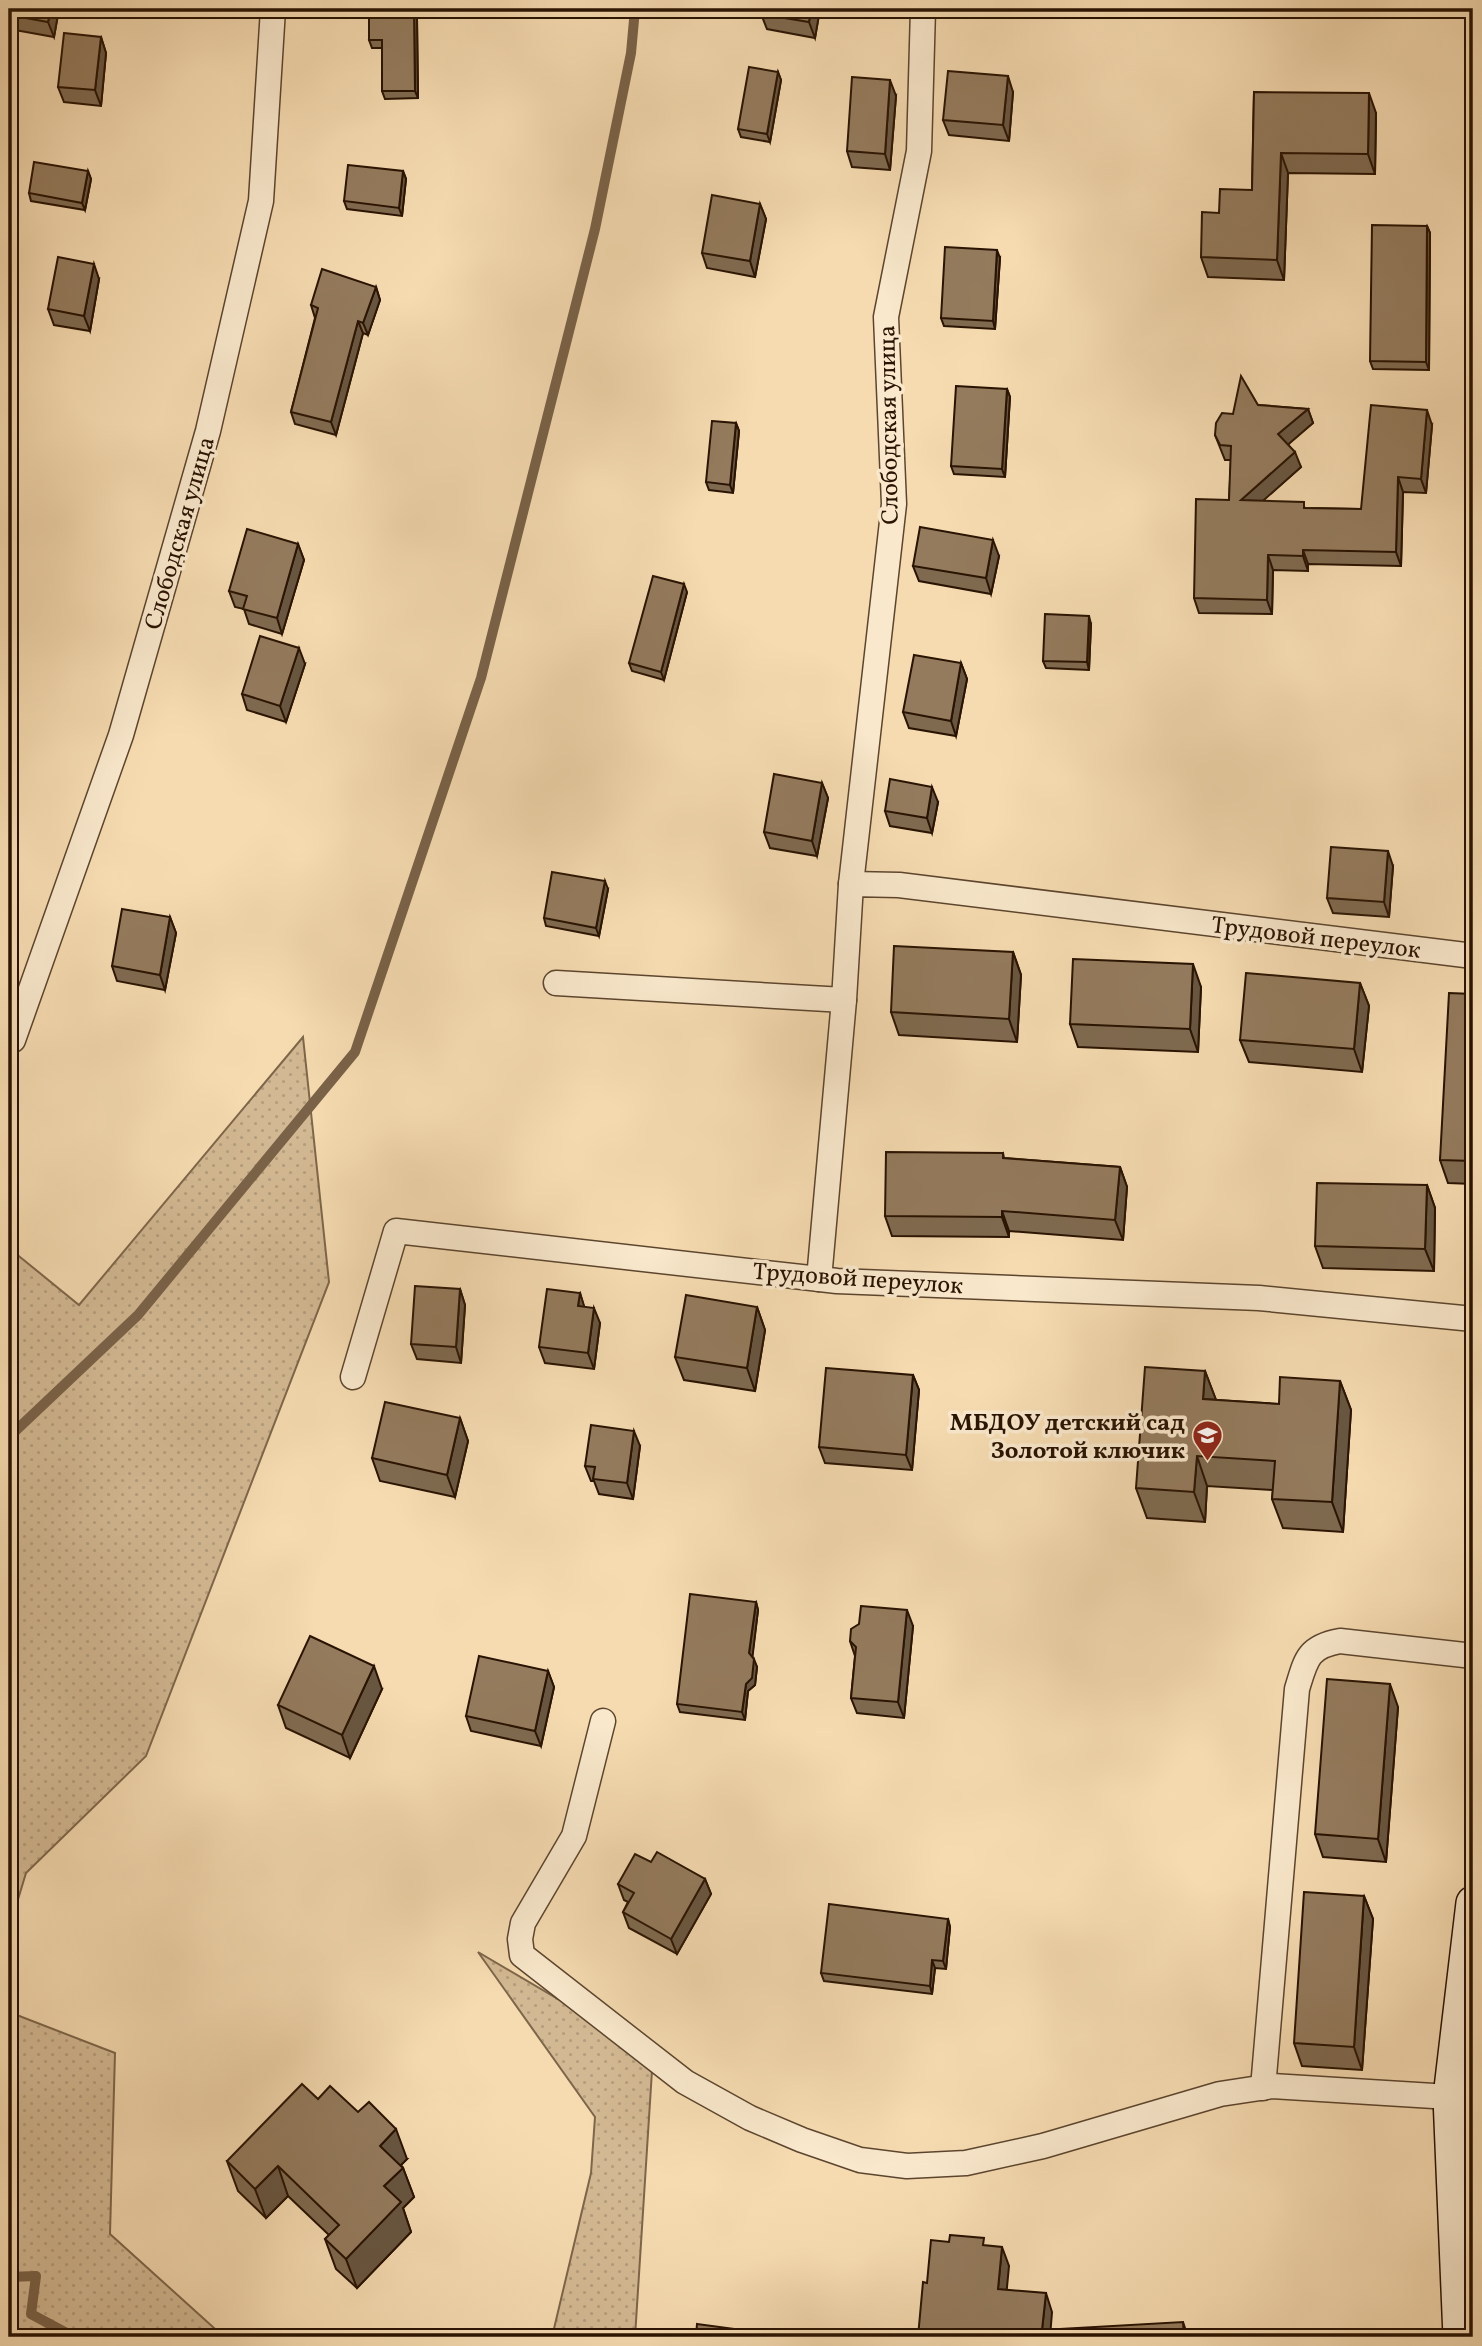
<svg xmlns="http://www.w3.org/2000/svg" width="1482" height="2346" font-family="Vollkorn,serif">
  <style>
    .grass { fill: url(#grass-dots); stroke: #7e664a; stroke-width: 2 }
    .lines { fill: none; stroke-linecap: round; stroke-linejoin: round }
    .stream { stroke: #7a6248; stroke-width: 10 }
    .street-casing { stroke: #5c452e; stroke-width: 27 }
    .secondary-casing { stroke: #291302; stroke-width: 36 }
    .street { stroke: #f9e8cc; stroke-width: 24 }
    .secondary { stroke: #f9e8cc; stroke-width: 33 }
    .wall { fill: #7f6a50; stroke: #291302; stroke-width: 2 }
    .shaded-wall { fill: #685641; stroke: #291302; stroke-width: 2 }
    .building { fill: #947b5d; stroke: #291302; stroke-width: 2 }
    .labels { text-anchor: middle; stroke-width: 7; stroke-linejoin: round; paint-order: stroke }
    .street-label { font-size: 24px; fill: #291302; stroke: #f9e8cc }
    .poi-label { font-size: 24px; font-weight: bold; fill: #291302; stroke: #f9e8cc; text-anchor: end }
  </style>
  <defs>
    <pattern id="grass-dots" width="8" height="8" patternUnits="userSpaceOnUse" patternTransform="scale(1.75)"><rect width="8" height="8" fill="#d3b993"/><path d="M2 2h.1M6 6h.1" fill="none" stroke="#b59e7d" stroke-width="1.8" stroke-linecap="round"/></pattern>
  </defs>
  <rect width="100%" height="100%" fill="#f6dbb1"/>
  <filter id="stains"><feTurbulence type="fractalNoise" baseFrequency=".00286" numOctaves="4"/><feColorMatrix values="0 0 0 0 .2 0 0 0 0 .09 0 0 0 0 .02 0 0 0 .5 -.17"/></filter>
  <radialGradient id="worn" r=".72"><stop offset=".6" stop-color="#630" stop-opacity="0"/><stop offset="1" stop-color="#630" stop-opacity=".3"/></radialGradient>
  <!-- grass -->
  <g class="grass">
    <polygon points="303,1037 329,1282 146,1756 26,1873 9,1929 9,1248 79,1305"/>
    <polygon points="478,1952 653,2055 635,2337 552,2337 591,2173 595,2117"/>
    <polygon points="9,2012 115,2053 110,2234 224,2337 9,2337"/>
  </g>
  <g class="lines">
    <!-- stream -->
    <g class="stream">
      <polyline points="9,1437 138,1315 355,1052 481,678 595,229 631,53 635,9"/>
      <polyline points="9,2277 36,2276 31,2314 74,2337"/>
    </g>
    <defs>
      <g id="street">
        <polyline points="851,884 894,504 886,317 919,151 923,9"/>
        <polyline points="556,983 844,1000 851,884 899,885 1473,956"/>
        <polyline points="13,1040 121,735 208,431 261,201 273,9"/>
        <polyline points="819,1279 844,1000"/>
        <polyline points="353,1377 396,1231 837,1281 1259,1298 1473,1319"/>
        <polyline points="603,1721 574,1836 523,1923 520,1939 522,1955 685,2082 750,2118 802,2140 860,2160 907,2166 966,2163 1043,2146 1220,2094 1272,2086 1450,2097"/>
        <path d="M1263,2088L1297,1689C1306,1660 1307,1647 1340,1641L1473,1656"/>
      </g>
      <polyline id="secondary" points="1460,2337 1450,2097 1473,1903"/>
    </defs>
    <!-- street casing -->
    <use href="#street" class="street-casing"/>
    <!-- secondary casing -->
    <use href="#secondary" class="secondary-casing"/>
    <!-- street -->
    <use href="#street" class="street"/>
    <!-- secondary -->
    <use href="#secondary" class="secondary"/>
  </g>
  <!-- wall -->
  <g class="wall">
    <polygon points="9,9 59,9 54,37 9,29"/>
    <polygon points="762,9 820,9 815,38 767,29 761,14"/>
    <polygon points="417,19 418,98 385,99 382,91 382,48 372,48 369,40"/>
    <polygon points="101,37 106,53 101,106 64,102 58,87"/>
    <polygon points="778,72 781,80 770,142 741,137 738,129"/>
    <polygon points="1013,92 1009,141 949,135 943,120"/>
    <polygon points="1254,92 1376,113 1375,174 1288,173 1284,280 1208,277 1201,257 1219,213 1252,190"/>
    <polygon points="896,96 890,170 852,167 847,151"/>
    <polygon points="88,171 91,179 85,210 31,201 29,193"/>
    <polygon points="403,171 406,179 402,216 347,209 344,201"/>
    <polygon points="760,204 766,219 755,277 707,268 702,253"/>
    <polygon points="1427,226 1430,233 1429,370 1373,369 1370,361"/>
    <polygon points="1000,258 995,329 944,326 941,318"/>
    <polygon points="99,279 90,331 54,325 48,309"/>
    <polygon points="376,287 380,300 368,335 363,333 336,435 295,424 291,412 315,318 311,305"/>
    <polygon points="1007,389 1010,397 1005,477 954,474 951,466"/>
    <polygon points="1258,405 1308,409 1313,423 1288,444 1301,467 1262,501 1306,508 1361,509 1432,425 1426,493 1403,492 1401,566 1308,564 1308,571 1273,570 1272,614 1199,613 1194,598 1229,500 1231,460 1225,460 1215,435 1233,414"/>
    <polygon points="736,423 739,431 733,493 709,490 706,482"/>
    <polygon points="298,544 304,560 282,634 249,624 244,609 235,607 229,591"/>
    <polygon points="999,556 991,594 919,581 913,566"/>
    <polygon points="687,592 664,680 632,671 629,663"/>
    <polygon points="1091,624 1089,670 1046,668 1043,661"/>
    <polygon points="961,663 967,679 956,736 909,728 903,712"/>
    <polygon points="305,664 286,722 247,710 242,694"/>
    <polygon points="822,783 828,798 817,856 770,848 764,832"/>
    <polygon points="938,802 932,833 890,826 885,811"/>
    <polygon points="1393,866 1389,917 1333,913 1327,898"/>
    <polygon points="608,889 599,936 546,926 544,918"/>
    <polygon points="170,917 176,933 165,990 117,981 112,966"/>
    <polygon points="1013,952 1021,975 1017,1042 899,1035 891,1012"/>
    <polygon points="1360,983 1369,1006 1362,1072 1249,1062 1240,1040"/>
    <polygon points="1201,987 1198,1052 1078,1047 1070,1024"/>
    <polygon points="1473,994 1473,1184 1448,1183 1440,1160"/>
    <polygon points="1003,1153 1004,1158 1120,1167 1127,1187 1123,1240 1009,1231 1009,1237 892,1236 885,1216"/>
    <polygon points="1427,1185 1435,1208 1434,1271 1323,1268 1315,1246"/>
    <polygon points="460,1289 465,1305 461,1363 417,1359 411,1344"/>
    <polygon points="580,1293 584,1307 600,1323 594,1369 545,1363 539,1347"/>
    <polygon points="757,1307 765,1330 755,1391 684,1380 675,1357"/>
    <polygon points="1205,1371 1216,1400 1279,1404 1340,1381 1351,1410 1343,1532 1283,1528 1272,1499 1273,1490 1207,1486 1205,1522 1147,1518 1136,1488"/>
    <polygon points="913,1375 919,1390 912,1470 825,1463 819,1447"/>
    <polygon points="460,1418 468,1441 455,1497 380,1481 372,1458"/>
    <polygon points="640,1446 633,1499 599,1494 594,1481 591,1481 585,1466"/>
    <polygon points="756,1602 758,1610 752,1657 757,1667 755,1685 748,1691 745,1720 680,1712 677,1704"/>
    <polygon points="859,1624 913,1626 904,1718 857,1713 851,1698 855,1656 850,1641"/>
    <polygon points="548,1671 554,1687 541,1746 471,1731 466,1716"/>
    <polygon points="382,1689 350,1758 286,1728 278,1705"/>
    <polygon points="1398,1707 1386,1862 1323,1857 1315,1834"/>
    <polygon points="651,1862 705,1879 711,1894 677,1954 629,1928 623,1912 628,1902 624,1900 618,1884"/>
    <polygon points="1364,1896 1373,1919 1362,2070 1302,2066 1294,2043"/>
    <polygon points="948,1919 950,1927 946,1969 935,1968 932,1994 824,1981 821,1973"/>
    <polygon points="407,2159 401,2165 403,2168 414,2197 403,2208 411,2232 357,2288 336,2269 325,2239 329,2235 288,2196 266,2218 238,2191 227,2161"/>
  </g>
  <!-- shaded-wall -->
  <g class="shaded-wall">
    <polygon points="51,9 59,9 54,37 48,22"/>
    <polygon points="811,9 820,9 815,38 809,22"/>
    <polygon points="414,11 417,19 418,98 415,91"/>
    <polygon points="101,37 106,53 101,106 95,90"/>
    <polygon points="778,72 781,80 770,142 767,134"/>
    <polygon points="1008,76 1013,92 1009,141 1003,125"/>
    <polygon points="890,80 896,96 890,170 885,154"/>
    <polygon points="1369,93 1376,113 1375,174 1368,154"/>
    <polygon points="1281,153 1288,173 1284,280 1277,260"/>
    <polygon points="88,171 91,179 85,210 82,203"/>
    <polygon points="403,171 406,179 402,216 399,208"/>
    <polygon points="760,204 766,219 755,277 750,261"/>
    <polygon points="1427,226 1430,233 1429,370 1426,362"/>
    <polygon points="997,250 1000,258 995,329 993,321"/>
    <polygon points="94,264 99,279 90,331 84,316"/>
    <polygon points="376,287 380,300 368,335 363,323"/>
    <polygon points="358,321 363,333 336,435 331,422"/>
    <polygon points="1007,389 1010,397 1005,477 1002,469"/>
    <polygon points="1308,409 1313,423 1284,448 1278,434"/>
    <polygon points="1427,410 1432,425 1426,493 1421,479"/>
    <polygon points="736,423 739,431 733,493 730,485"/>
    <polygon points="1295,452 1301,467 1247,515 1241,500"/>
    <polygon points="1398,477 1403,492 1401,566 1396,552"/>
    <polygon points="993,540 999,556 991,594 986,578"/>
    <polygon points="298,544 304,560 282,634 277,618"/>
    <polygon points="1303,550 1308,564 1308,571 1303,556"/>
    <polygon points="1268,555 1273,570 1272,614 1267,600"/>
    <polygon points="684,584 687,592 664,680 661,672"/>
    <polygon points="9,587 12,596 9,615"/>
    <polygon points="1089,616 1091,624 1089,670 1087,662"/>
    <polygon points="299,648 305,664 286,722 280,706"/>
    <polygon points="961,663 967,679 956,736 951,721"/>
    <polygon points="822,783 828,798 817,856 812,841"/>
    <polygon points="932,787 938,802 932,833 927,818"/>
    <polygon points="1388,851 1393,866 1389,917 1384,902"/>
    <polygon points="605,881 608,889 599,936 596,928"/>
    <polygon points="170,917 176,933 165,990 160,975"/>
    <polygon points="1013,952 1021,975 1017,1042 1009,1019"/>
    <polygon points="1193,964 1201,987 1198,1052 1190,1029"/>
    <polygon points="1360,983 1369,1006 1362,1072 1354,1049"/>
    <polygon points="1120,1167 1127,1187 1123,1240 1115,1220"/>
    <polygon points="1427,1185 1435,1208 1434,1271 1425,1249"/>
    <polygon points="1002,1211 1009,1231 1009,1237 1002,1217"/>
    <polygon points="460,1289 465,1305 461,1363 456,1347"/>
    <polygon points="580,1293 585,1309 578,1306"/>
    <polygon points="757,1307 765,1330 755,1391 747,1368"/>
    <polygon points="594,1308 600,1323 594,1369 588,1353"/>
    <polygon points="1205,1371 1216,1400 1203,1399"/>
    <polygon points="913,1375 919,1390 912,1470 906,1455"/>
    <polygon points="1340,1381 1351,1410 1343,1532 1332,1502"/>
    <polygon points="460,1418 468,1441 455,1497 447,1475"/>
    <polygon points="634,1431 640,1446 633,1499 627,1483"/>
    <polygon points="1197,1456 1207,1486 1205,1522 1194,1492"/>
    <polygon points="756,1602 758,1610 752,1661 749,1653"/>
    <polygon points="907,1610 913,1626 904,1718 898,1702"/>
    <polygon points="754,1659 757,1667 755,1685 748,1691 745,1720 742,1712 746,1684"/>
    <polygon points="374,1666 382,1689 350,1758 342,1735"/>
    <polygon points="548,1671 554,1687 541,1746 535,1731"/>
    <polygon points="1390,1684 1398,1707 1386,1862 1378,1839"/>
    <polygon points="705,1879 711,1894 677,1954 671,1939"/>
    <polygon points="1364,1896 1373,1919 1362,2070 1354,2047"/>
    <polygon points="948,1919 950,1927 946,1969 943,1961"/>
    <polygon points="932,1960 935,1968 932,1994 930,1986"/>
    <polygon points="396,2129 407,2159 391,2175 380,2146"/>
    <polygon points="278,2166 288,2196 266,2218 255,2189"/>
    <polygon points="403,2168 414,2197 403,2208 411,2232 357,2288 346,2259 384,2186"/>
    <polygon points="1002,2247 1009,2266 1005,2308 998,2289"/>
    <polygon points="1046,2293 1052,2312 1050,2337 1042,2330"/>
    <polygon points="1183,2322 1188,2337 1184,2337"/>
  </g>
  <!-- building -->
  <g class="building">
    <polygon points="9,9 51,9 48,22 9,15"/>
    <polygon points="762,9 811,9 809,22 761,14"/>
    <polygon points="414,11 415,91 382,91 382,40 369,40 369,12"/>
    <polygon points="64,33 101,37 95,90 58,87"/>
    <polygon points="749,67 778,72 767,134 738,129"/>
    <polygon points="948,71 1008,76 1003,125 943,120"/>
    <polygon points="852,77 890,80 885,154 847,151"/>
    <polygon points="1254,92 1369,93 1368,154 1281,153 1277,260 1201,257 1202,212 1219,213 1220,189 1252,190"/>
    <polygon points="34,162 88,171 82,203 29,193"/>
    <polygon points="348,165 403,171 399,208 344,201"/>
    <polygon points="712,195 760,204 750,261 702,253"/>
    <polygon points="1372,225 1427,226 1426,362 1370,361"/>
    <polygon points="945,247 997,250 993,321 941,318"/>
    <polygon points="58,257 94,264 84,316 48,309"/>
    <polygon points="322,269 376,287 363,323 358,321 331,422 291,412 318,308 311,305"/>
    <polygon points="1241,376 1258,405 1308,409 1278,434 1295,452 1241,500 1304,502 1304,508 1361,509 1371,405 1427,410 1421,479 1398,477 1396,552 1303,550 1303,556 1268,555 1267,600 1194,598 1196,499 1229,500 1231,446 1220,445 1215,435 1216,423 1222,413 1233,414"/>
    <polygon points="956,386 1007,389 1002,469 951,466"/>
    <polygon points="712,421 736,423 730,485 706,482"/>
    <polygon points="920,527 993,540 986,578 913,566"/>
    <polygon points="247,529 298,544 277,618 243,609 247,596 229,591"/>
    <polygon points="653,576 684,584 661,672 629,663"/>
    <polygon points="1045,614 1089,616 1087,662 1043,661"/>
    <polygon points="260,636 299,648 280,706 242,694"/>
    <polygon points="914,655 961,663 951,721 903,712"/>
    <polygon points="774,774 822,783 812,841 764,832"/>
    <polygon points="890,779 932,787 927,818 885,811"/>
    <polygon points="1331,847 1388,851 1384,902 1327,898"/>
    <polygon points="552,872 605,881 596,928 544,918"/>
    <polygon points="122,909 170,917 160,975 112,966"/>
    <polygon points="894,946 1013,952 1009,1019 891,1012"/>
    <polygon points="1073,959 1193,964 1190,1029 1070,1024"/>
    <polygon points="1246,973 1360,983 1354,1049 1240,1040"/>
    <polygon points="1449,993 1473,994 1473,1161 1440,1160"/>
    <polygon points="886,1152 1003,1153 1003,1158 1120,1167 1115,1220 1002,1211 1002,1217 885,1216"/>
    <polygon points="1317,1183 1427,1185 1425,1249 1315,1246"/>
    <polygon points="415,1286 460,1289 456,1347 411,1344"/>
    <polygon points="547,1289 580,1293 578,1306 594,1308 588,1353 539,1347"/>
    <polygon points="686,1295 757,1307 747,1368 675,1357"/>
    <polygon points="1145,1367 1205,1371 1203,1399 1279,1404 1280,1377 1340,1381 1332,1502 1272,1499 1275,1461 1197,1456 1194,1492 1136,1488"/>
    <polygon points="826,1368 913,1375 906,1455 819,1447"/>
    <polygon points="385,1402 460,1418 447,1475 372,1458"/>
    <polygon points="591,1425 634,1431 627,1483 593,1479 595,1467 585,1466"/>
    <polygon points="690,1594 756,1602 749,1653 754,1659 752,1678 746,1684 742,1712 677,1704"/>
    <polygon points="861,1606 907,1610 898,1702 851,1698 856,1647 850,1641 851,1629 859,1624"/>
    <polygon points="310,1636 374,1666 342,1735 278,1705"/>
    <polygon points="479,1656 548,1671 535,1731 466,1716"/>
    <polygon points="1327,1679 1390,1684 1378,1839 1315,1834"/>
    <polygon points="657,1852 705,1879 671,1939 623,1912 634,1893 618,1884 635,1854 651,1862"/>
    <polygon points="1304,1892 1364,1896 1354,2047 1294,2043"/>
    <polygon points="829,1904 948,1919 943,1961 932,1960 930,1986 821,1973"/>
    <polygon points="302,2084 318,2099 330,2086 358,2112 369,2102 396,2129 380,2146 403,2168 384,2186 401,2202 346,2259 325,2239 339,2225 278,2166 255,2189 227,2161"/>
    <polygon points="950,2235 984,2238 983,2245 1002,2247 998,2289 1046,2293 1042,2330 1183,2322 1184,2337 918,2337 923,2282 927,2283 931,2240 949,2242"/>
    <polygon points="697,2324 750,2331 749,2337 696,2337"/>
  </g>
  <!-- icons -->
  <defs>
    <symbol id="school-pin" viewBox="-11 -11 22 30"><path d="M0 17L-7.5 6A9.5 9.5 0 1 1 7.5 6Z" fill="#8f2418" stroke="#f9e8cc"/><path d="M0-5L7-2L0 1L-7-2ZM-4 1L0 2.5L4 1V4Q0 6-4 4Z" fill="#fff"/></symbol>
  </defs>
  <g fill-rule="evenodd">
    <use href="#school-pin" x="1190" y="1418" width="35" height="47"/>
  </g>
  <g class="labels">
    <!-- street labels -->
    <g class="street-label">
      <text transform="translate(888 425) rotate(-91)" y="8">Слободская улица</text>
      <text transform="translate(179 533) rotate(-74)" y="8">Слободская улица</text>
      <text transform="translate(1316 937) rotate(7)" y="8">Трудовой переулок</text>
      <text transform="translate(858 1278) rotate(4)" y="8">Трудовой переулок</text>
    </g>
    <!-- poi labels -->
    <g class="poi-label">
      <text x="1185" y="1430">МБДОУ детский сад<tspan x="1185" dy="28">Золотой ключик</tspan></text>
    </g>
  </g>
  <!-- margin -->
  <rect width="1482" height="2346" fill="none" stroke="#f6dbb1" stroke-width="35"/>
  <rect x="10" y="10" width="1461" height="2325" fill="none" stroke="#291302" stroke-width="3.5"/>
  <rect x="18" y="18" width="1447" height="2311" fill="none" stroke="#291302" stroke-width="2"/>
  <rect width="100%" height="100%" filter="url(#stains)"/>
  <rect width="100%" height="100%" fill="url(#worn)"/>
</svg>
